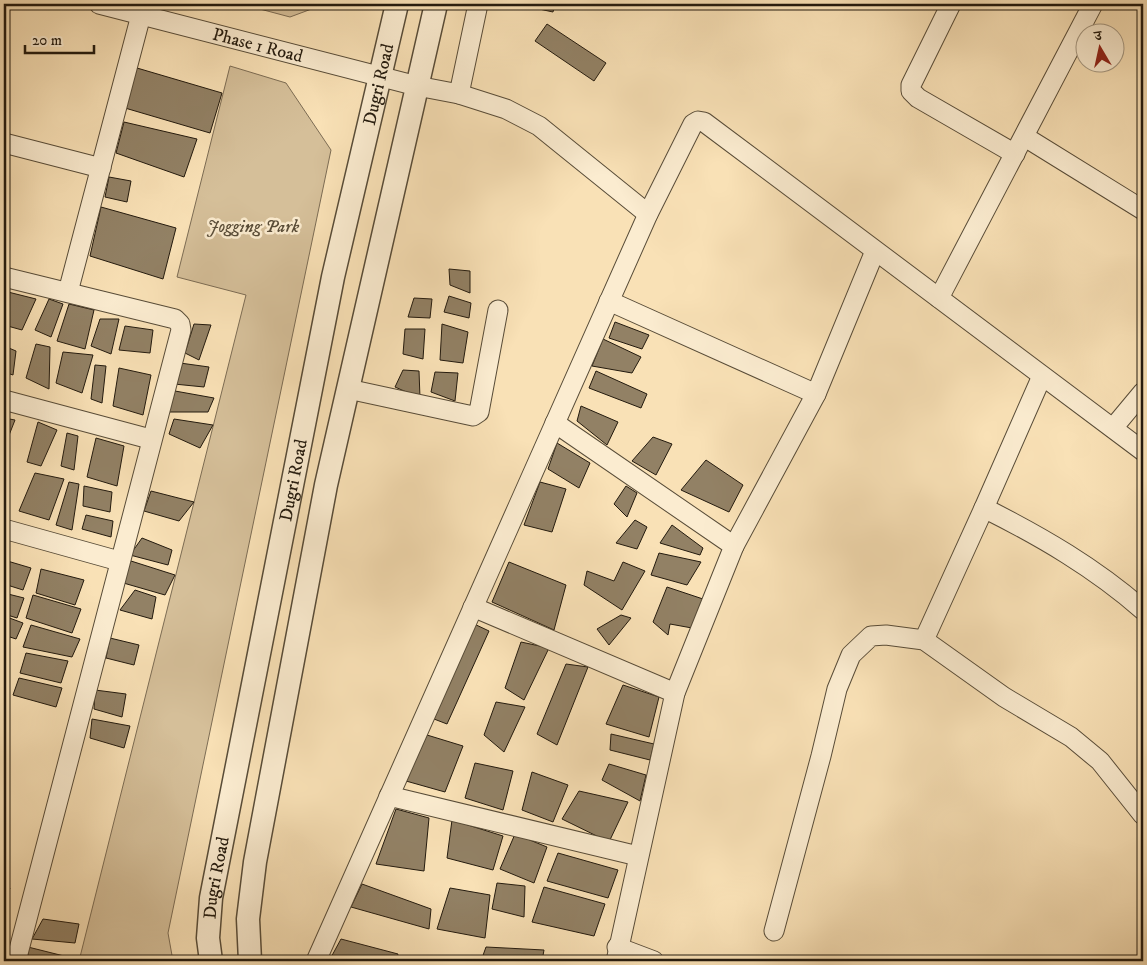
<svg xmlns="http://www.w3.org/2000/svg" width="1147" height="965" font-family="'IM FELL DW Pica','Noto Serif Devanagari',serif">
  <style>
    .green { fill: #d5bf99; stroke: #7c6c54 }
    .building { fill: #928165; stroke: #231a0e }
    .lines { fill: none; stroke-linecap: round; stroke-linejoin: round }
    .minor-casing { stroke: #584c38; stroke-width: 21 }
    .tertiary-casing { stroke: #584c38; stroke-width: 25 }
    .minor { stroke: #fbecd0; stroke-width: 19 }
    .tertiary { stroke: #fbecd0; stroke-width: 22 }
    .labels { text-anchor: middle; stroke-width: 5; stroke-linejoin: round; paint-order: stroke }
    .street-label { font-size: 18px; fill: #231a0e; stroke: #fbecd0 }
    .park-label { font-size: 18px; font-style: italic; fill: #584c38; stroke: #fbecd0 }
  </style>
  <rect width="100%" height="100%" fill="#f9e1b6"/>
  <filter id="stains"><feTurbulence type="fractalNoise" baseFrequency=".004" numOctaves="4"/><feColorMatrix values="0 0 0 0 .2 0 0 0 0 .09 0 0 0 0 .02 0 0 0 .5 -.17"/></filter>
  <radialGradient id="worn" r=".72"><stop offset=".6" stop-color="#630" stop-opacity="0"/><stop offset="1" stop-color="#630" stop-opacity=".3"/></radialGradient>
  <!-- green -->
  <g class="green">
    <polygon points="241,4 325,4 290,17"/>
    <polygon points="230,66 286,83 331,150 168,933 173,961 79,961 246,295 177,277"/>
  </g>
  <!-- building -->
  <g class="building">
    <polygon points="516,4 555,4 553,12"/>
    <polygon points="547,24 606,63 594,81 535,41"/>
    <polygon points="137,68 222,93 210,133 125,108"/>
    <polygon points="124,122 197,139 184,177 116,153"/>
    <polygon points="109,177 131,181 127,202 105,197"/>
    <polygon points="101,207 176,228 163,279 90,256"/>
    <polygon points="449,269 470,271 470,293 450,285"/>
    <polygon points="4,291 36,299 22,330 4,325"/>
    <polygon points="449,296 471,303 469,318 444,312"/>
    <polygon points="414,298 432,299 430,318 408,317"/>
    <polygon points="49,299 63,304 51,337 35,330"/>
    <polygon points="69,304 94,310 85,349 57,341"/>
    <polygon points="100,319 119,319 111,354 91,346"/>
    <polygon points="615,322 649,335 642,349 609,338"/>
    <polygon points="194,324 211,325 199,360 185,353"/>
    <polygon points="442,324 468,332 463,363 440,360"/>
    <polygon points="125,326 153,330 150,353 119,350"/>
    <polygon points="405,329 425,329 423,359 403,354"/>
    <polygon points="603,339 641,357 632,373 592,366"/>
    <polygon points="36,344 50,347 49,389 26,378"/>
    <polygon points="4,346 16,351 13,375 4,372"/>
    <polygon points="63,352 93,355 82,393 56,383"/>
    <polygon points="180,363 209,367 204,387 174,384"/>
    <polygon points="95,365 106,366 102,403 91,399"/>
    <polygon points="119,368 151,375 143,415 113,406"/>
    <polygon points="403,370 419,371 420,398 395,387"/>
    <polygon points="596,371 647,394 641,408 589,388"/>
    <polygon points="435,372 458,373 455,401 431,392"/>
    <polygon points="175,391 214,398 208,412 169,412"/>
    <polygon points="581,406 618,422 607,445 577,421"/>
    <polygon points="4,418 15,420 4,448"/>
    <polygon points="174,419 213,425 200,448 169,434"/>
    <polygon points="38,422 57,430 41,466 27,462"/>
    <polygon points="67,433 78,436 74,470 61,466"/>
    <polygon points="653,437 672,444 656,475 632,461"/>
    <polygon points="96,438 124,446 117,486 87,477"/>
    <polygon points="557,443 590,463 579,488 548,469"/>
    <polygon points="706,460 743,485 729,512 681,490"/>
    <polygon points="35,473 64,479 49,520 19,511"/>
    <polygon points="69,482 79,484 72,530 56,525"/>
    <polygon points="540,482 566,489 552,532 524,525"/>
    <polygon points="84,486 112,492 110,512 83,506"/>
    <polygon points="626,486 637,493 627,517 614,504"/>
    <polygon points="151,491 194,502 179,521 144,511"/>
    <polygon points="86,515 113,521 111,537 82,529"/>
    <polygon points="635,520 647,527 637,549 616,543"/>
    <polygon points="672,525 703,548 700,555 660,543"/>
    <polygon points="142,538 172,550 168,565 130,555"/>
    <polygon points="659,553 701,562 687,585 651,575"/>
    <polygon points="4,560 31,568 23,590 4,584"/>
    <polygon points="131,561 175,575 165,595 120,582"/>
    <polygon points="509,562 566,585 554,630 492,602"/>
    <polygon points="623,562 645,571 622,610 584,585 587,571 614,581"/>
    <polygon points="41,569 84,580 75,605 36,593"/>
    <polygon points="667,587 703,599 692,628 670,624 668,635 653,622"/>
    <polygon points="135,590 156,597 152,619 120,610"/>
    <polygon points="4,593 24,598 17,618 4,614"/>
    <polygon points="33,595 81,609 72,633 26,618"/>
    <polygon points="621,615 631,618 609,645 597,629"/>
    <polygon points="4,616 23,623 16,639 4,635"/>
    <polygon points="472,623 489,631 447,724 434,719"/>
    <polygon points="31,625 80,639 72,657 23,647"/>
    <polygon points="110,638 139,645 134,665 106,658"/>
    <polygon points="4,641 8,643 6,664 4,663"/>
    <polygon points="521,642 549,648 524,700 505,688"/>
    <polygon points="26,653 68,661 61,683 20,673"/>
    <polygon points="566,664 588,667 557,745 537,734"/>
    <polygon points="4,672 8,673 5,690 4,690"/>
    <polygon points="19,678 62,688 56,707 13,695"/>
    <polygon points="623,685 659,697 649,737 606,724"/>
    <polygon points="95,690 126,694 122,717 94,709"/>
    <polygon points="496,702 525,707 504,752 484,735"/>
    <polygon points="92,719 130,726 124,748 90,738"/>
    <polygon points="611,734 654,744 650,760 610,750"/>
    <polygon points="427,735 463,746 445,792 406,781"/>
    <polygon points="475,763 513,771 503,810 465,798"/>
    <polygon points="609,764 646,775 640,801 602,780"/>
    <polygon points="532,772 568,785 553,822 522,810"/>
    <polygon points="579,791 628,802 609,842 562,819"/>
    <polygon points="396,809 429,818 424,871 376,864"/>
    <polygon points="452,820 503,836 493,870 447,858"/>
    <polygon points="515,834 547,847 534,883 500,869"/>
    <polygon points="558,853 618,870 608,898 547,881"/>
    <polygon points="497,883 525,886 524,917 492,909"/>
    <polygon points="362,884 431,909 429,929 351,907"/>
    <polygon points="4,886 10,888 4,902"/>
    <polygon points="544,887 605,904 594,936 532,922"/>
    <polygon points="450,888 490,895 485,938 437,929"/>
    <polygon points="43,919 79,924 75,943 32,939"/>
    <polygon points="341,939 398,954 396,961 329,961"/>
    <polygon points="28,947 72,958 71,961 28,961"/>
    <polygon points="486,947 544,950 542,961 481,961"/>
  </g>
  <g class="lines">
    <defs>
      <g id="minor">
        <path id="s1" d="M99,4L417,86L459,94L478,4"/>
        <polyline points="951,4 911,85 911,91 918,98 1015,154"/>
        <polyline points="459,94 506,109 539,126 648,214"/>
        <polyline points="1025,137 1143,210"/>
        <polyline points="4,143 101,168"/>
        <polyline points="4,277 175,319 180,324 181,330 16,961"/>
        <polyline points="68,292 141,15"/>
        <polyline points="939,298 1093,4"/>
        <polyline points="609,301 816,394 875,251"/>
        <polyline points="348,389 473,416 479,412 498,310"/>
        <polyline points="4,400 150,439"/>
        <polyline points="555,423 734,546 675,693 616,961"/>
        <polyline points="1113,428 1143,392"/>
        <polyline points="984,508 1042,376"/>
        <polyline points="4,529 119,561"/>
        <polyline points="734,546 816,394"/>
        <polyline points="473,607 675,693"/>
        <path d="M924,640L984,508C1042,537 1095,568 1143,610"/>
        <polyline points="389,796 638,856"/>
        <polyline points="774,931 821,756 837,689 851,655 871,636 886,635 924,640 1004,697 1071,737 1100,761 1143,815"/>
        <polyline points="617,947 654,961"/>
        <polyline points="316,961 648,214 693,124 698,121 704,122 1143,451"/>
      </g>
      <g id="tertiary">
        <path id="s2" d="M211,961L208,938L211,898L333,277L397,4"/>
        <polyline points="250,961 248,919 255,862 326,485 436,4"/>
      </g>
    </defs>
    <!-- minor casing -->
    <use href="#minor" class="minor-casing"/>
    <!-- tertiary casing -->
    <use href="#tertiary" class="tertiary-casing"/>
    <!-- minor -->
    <use href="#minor" class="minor"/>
    <!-- tertiary -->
    <use href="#tertiary" class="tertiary"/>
  </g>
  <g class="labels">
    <!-- street labels -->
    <g class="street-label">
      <text dy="6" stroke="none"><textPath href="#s1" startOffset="164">Phase 1 Road</textPath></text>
      <text dy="6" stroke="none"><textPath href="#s2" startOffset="894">Dugri Road</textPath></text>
      <text dy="6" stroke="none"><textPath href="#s2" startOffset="489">Dugri Road</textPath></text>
      <text dy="6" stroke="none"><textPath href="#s2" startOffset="84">Dugri Road</textPath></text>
    </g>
    <!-- park labels -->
    <g class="park-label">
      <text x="253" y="232">Jogging Park</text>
    </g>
  </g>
  <!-- margin -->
  <rect width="1147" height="965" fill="none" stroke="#f9e1b6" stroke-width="20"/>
  <rect x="5" y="5" width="1137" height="955" fill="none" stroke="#231a0e" stroke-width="2.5"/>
  <rect x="10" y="10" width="1127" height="945" fill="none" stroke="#231a0e"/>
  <!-- north arrow -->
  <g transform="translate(1100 48) rotate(351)"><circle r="24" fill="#fbecd0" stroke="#a59882"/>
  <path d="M0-4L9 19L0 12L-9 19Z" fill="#8f2418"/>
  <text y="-8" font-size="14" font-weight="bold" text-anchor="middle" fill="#231a0e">उ</text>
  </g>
  <!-- scale -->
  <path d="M25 45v8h69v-8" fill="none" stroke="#231a0e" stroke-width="2.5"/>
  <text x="32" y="45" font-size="15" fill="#231a0e" stroke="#fbecd0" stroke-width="4" paint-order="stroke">20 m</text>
  <rect width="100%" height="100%" filter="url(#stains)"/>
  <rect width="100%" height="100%" fill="url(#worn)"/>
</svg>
